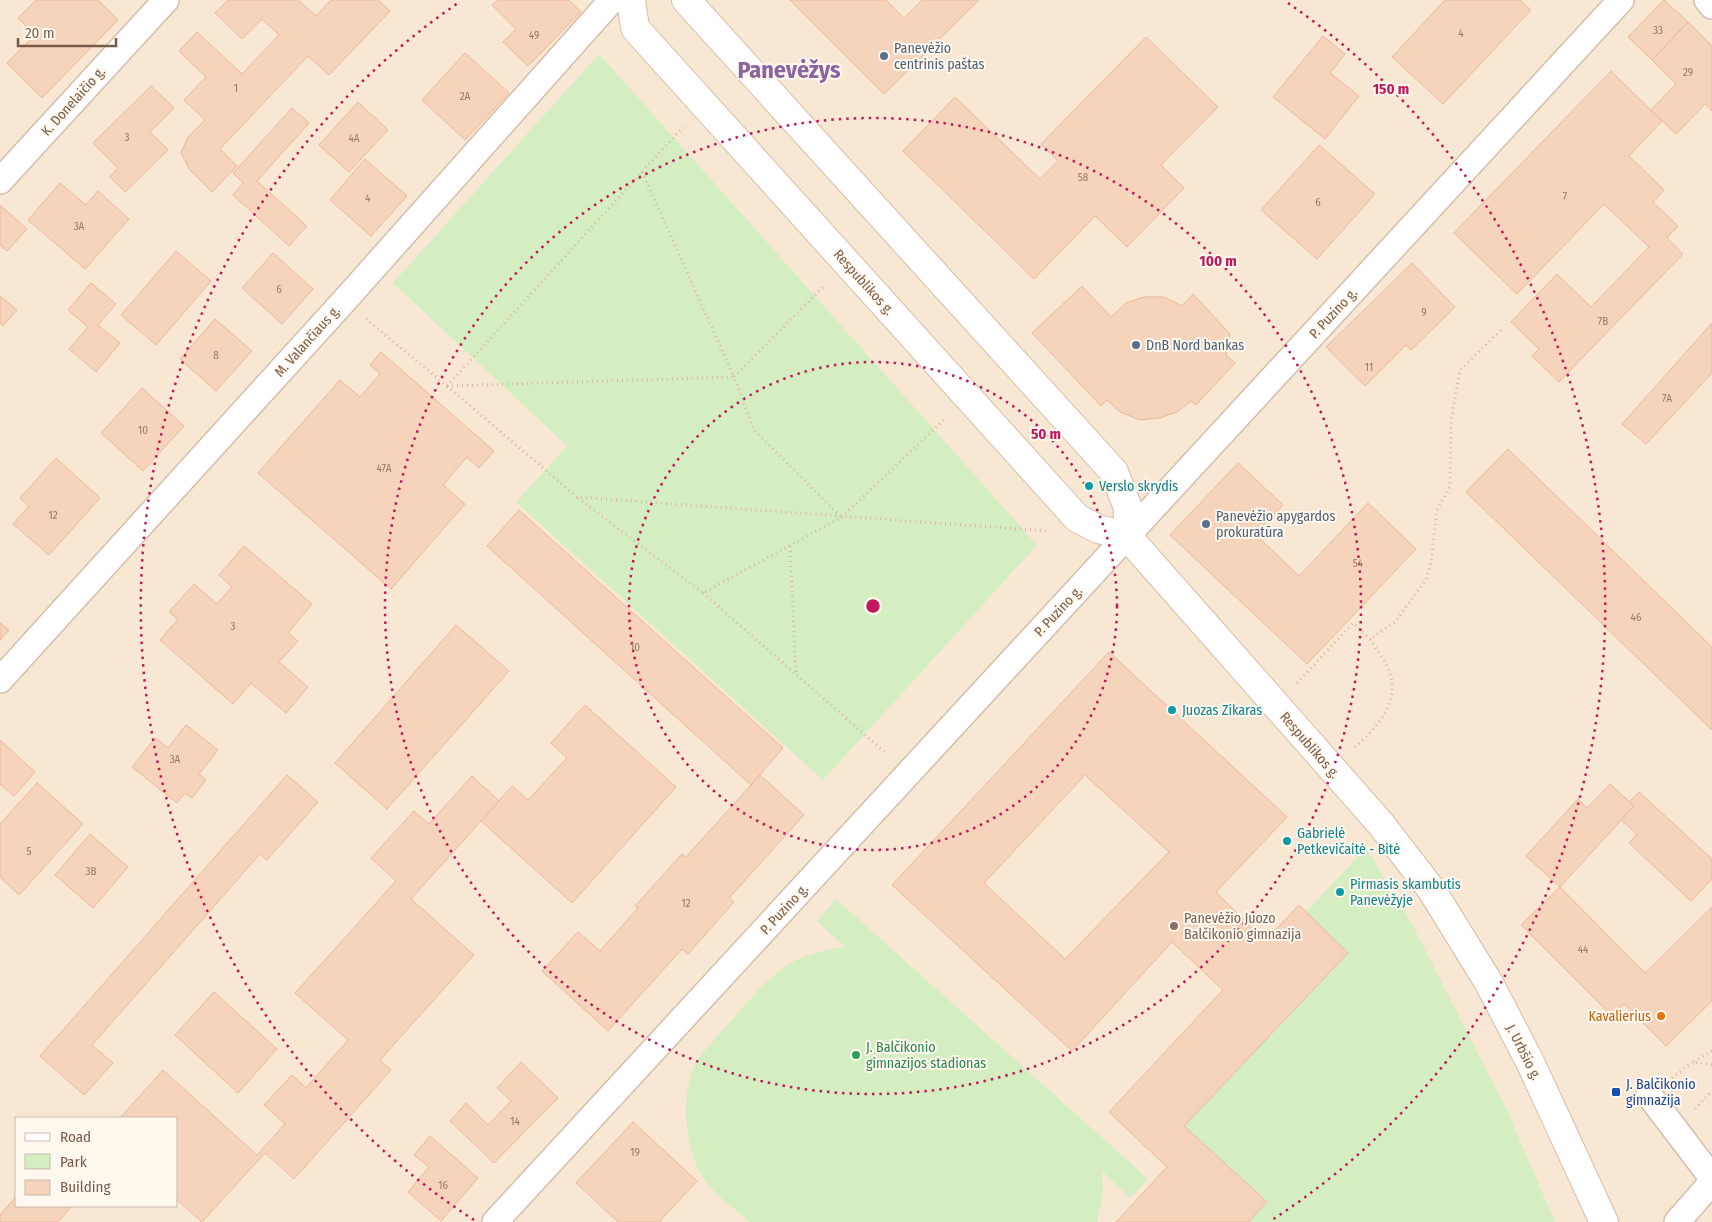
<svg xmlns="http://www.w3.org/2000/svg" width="1712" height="1222" font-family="'Fira Sans Condensed',sans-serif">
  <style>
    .residential { fill: #f7e7d3; fill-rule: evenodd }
    .green { fill: #d4eec2 }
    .building { fill: #f6d3bb; stroke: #ebb999; fill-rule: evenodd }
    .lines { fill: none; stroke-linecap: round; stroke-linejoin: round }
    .street-casing { stroke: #d4bead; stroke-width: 28 }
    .secondary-casing { stroke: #d7beaa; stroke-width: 30 }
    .path { stroke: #dcb69d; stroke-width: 3; stroke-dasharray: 1 4; stroke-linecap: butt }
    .street { stroke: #fff; stroke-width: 25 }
    .secondary { stroke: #fff; stroke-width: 28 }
    .ring { fill: none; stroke: #c2185b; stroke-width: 2.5; stroke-dasharray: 2.5 5 }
    .service-dot { fill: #5c6f8a; stroke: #fff8ee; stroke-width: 2 }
    .culture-dot { fill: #0f9aa8; stroke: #fff8ee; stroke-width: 2 }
    .education-dot { fill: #8d6e63; stroke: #fff8ee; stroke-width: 2 }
    .food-dot { fill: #e8710a; stroke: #fff8ee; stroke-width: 2 }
    .leisure-dot { fill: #2e9e5b; stroke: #fff8ee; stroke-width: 2 }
    .transit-dot { fill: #1a4fb4; stroke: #fff8ee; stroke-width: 2 }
    .labels { text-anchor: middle; stroke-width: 4; stroke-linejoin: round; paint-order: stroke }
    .number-label { font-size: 11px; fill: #997865 }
    .service-label { font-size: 14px; fill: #4e5e75; stroke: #fff8ee; text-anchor: start }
    .street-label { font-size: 14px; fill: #7a5a48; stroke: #fff8ee }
    .culture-label { font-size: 14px; fill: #0d838f; stroke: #fff8ee; text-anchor: start }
    .education-label { font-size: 14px; fill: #785e54; stroke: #fff8ee; text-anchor: start }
    .food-label { font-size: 14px; fill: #c56008; stroke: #fff8ee; text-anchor: end }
    .leisure-label { font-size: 14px; fill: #27864d; stroke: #fff8ee; text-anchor: start }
    .transit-label { font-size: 14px; fill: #164399; stroke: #fff8ee; text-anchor: start }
    .town-label { font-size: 24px; font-weight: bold; fill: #8b639e; stroke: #fff8ee }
    .centre { fill: #c2185b; stroke: #fff8ee; stroke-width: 2.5 }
    .ring-label { font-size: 15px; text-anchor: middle; font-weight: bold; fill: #c2185b; stroke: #fff8ee; stroke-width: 4; stroke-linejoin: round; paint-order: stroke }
  </style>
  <rect width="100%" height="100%" fill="#fef5e6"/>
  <!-- residential -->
  <path class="residential" d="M0,0H1712V1222H0ZM16,1118H176V1206H16Z"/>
  <!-- green -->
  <g class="green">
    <polygon points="599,54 1037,545 823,780 516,502 567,446 393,283"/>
    <polygon points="1366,848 1413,926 1508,1113 1555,1222 1248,1222 1267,1202 1184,1126 1348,953 1306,912"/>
    <path d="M836,899L1148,1179L1130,1198L1102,1171L1103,1193L1097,1222H750C737,1211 722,1200 710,1187C685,1160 678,1093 697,1061C708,1045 723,1030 736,1015C757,992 777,966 808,955C820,951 833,949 845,947L817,921Z"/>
  </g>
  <!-- building -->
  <g class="building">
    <polygon points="36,0 98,0 118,20 42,98 7,63 35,35 18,18"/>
    <polygon points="228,0 298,0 316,16 331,0 378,0 390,11 329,75 308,56 220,149 237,166 212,192 190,170 181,153 188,137 205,120 184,100 206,77 179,51 197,32 242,74 279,35 262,19 242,39 215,13"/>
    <polygon points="498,0 569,0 581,12 528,66 503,42 516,29 492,5"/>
    <polygon points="790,0 886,0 904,18 922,0 979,0 884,94"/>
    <polygon points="1445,0 1520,0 1531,10 1443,104 1392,57"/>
    <polygon points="1664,0 1688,22 1652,60 1628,37"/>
    <polygon points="1688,22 1712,46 1712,111 1705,104 1676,134 1651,110 1676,84 1652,60"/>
    <polygon points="1323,36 1345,54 1330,73 1359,96 1325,139 1273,97"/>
    <polygon points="1146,37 1218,107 1161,165 1184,188 1127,247 1095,216 1034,279 903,151 955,97 1040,179 1058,161 1041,144"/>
    <polygon points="465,53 509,93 465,140 422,100"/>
    <polygon points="1611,71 1662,121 1629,156 1664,190 1653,202 1678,226 1667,238 1683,254 1559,382 1532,356 1539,349 1511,322 1557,274 1591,307 1649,247 1604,204 1517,294 1454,233"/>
    <polygon points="151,86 174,108 150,132 168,150 125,192 110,177 118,168 93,143"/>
    <polygon points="358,102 388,130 349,172 319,145"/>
    <polygon points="292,108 309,123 257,181 307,226 289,246 233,195 243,183 233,173"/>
    <polygon points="1319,145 1375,194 1317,259 1261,210"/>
    <polygon points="365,159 407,196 371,236 330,200"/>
    <polygon points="60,183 86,205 98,191 129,219 85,269 28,220"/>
    <polygon points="0,205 27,229 7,251 0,245"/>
    <polygon points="176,251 211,281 156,345 121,315"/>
    <polygon points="273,253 313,289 282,324 242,288"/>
    <polygon points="1412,263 1455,307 1411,350 1406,345 1365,386 1326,347"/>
    <polygon points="91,283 116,304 98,325 120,343 96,372 69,349 88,327 68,310"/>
    <polygon points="1082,286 1111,317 1126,303 1144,297 1164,297 1182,306 1193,294 1230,334 1226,355 1235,363 1196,405 1191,401 1177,412 1160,418 1140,420 1120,412 1107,400 1101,406 1032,333"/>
    <polygon points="0,296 17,310 3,326 0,323"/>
    <polygon points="215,319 252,351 216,391 180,359"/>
    <polygon points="1712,323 1712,373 1646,444 1622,424"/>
    <polygon points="381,352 494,451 479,468 467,457 443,485 465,504 391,589 258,473 340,380 360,397 380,374 370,365"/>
    <polygon points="142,388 184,426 143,471 101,433"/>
    <polygon points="1508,449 1712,647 1712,730 1466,492"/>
    <polygon points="56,458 100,498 49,555 13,524 29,506 20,498"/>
    <polygon points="1238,463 1283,505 1255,534 1299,576 1368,503 1416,549 1307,664 1170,535"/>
    <polygon points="519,510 783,748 751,785 487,546"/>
    <polygon points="244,546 312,604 288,633 298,641 279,662 308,687 286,713 251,683 233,704 160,640 178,619 169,612 194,584 217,604 232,587 219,575"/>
    <polygon points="0,623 9,630 0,640"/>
    <polygon points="456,625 509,671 387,809 335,763"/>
    <path d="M1109,652L1287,817L1216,892L1265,941L1299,905L1348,953L1184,1126L1267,1202L1248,1222H1116L1167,1167L1109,1112L1223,990L1172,942L1072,1051L892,885ZM1085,775L1169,852L1065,959L984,883Z"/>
    <polygon points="585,705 676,787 572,903 481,821 512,786 528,800 567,758 551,743"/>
    <polygon points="186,725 218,750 199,774 206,780 192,798 185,793 177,803 132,767 155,738 168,748"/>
    <polygon points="0,740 35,772 14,796 0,784"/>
    <polygon points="287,775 318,802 267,860 260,854 92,1045 113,1063 84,1095 40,1056"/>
    <polygon points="760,775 804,815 729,898 734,902 688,954 682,949 608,1031 542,971 578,932 600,951 638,908 635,906 682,854 686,857"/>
    <polygon points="472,776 499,801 411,899 474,955 380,1060 391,1070 294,1179 265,1153 202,1222 176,1199 176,1118 120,1118 163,1070 257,1155 285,1124 264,1105 292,1075 306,1088 348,1040 295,993 396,881 371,858 414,811 429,824"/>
    <polygon points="37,783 83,824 19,895 0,877 0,824"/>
    <polygon points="1610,784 1634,806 1560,887 1526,856 1578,799 1587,808"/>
    <polygon points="1639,792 1712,859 1712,879 1691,901 1629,843 1637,834 1621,820 1634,806 1629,802"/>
    <polygon points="90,834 128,867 93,908 55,875"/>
    <polygon points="1560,887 1645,973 1712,907 1712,1001 1666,1046 1624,1004 1612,1016 1521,925"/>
    <polygon points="214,992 277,1049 238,1093 175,1035"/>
    <polygon points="521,1062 558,1098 494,1163 450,1121 466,1103 488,1125 511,1101 497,1088"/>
    <polygon points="633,1122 697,1181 659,1222 618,1222 576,1183"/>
    <polygon points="430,1136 478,1178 441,1221 408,1192 429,1167 414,1155"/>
    <polygon points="16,1197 16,1206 72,1206 58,1222 0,1222 0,1215"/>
  </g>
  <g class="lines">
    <defs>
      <g id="street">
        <polyline points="1707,0 1712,6"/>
        <polyline points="0,181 166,0"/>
        <polyline points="0,680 344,301 612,0"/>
        <polyline points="1649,1095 1712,1178"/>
        <polyline points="495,1222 1621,0"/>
        <polyline points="1677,1222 1712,1182"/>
      </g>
      <g id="secondary">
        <polyline points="631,0 635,28 1077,518 1098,529 1127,536 1380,823 1431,889 1489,983 1531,1064 1604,1222"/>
        <polyline points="686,0 1114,472 1128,508 1127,536"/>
      </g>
    </defs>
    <!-- street casing -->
    <use href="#street" class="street-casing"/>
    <!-- secondary casing -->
    <use href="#secondary" class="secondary-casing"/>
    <!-- path -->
    <g class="path">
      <polyline points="642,172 734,377 825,285"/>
      <polyline points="366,319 447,386 683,127"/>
      <polyline points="447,386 577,497 1047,531"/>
      <polyline points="447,386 734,377 754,430 841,517"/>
      <polyline points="578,498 703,593 842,517 945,419"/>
      <polyline points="790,546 796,674"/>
      <polyline points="703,593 887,754"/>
      <polyline points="1297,683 1353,623 1370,639"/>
      <path d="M1355,747C1374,730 1398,706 1391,677C1389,665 1376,649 1370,639L1395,622L1426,580L1431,562L1437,510L1450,487L1451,420L1460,370L1501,330"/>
      <polyline points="1712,1051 1693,1062 1712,1065"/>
      <polyline points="1672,1078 1693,1062"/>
      <polyline points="1695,1109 1712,1091"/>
    </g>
    <!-- street -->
    <use href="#street" class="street"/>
    <!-- secondary -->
    <use href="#secondary" class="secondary"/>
  </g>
  <!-- distance rings -->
  <g class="ring">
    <circle cx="873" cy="606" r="244"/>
    <circle cx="873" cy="606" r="488"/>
    <path d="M474 1220A732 732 0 0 1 458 3M1288 3A732 732 0 0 1 1272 1220"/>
  </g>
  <!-- markers -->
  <g class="service-dot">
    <circle cx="884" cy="56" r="5"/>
    <circle cx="1136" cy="345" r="5"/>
    <circle cx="1206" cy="524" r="5"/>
  </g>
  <g class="culture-dot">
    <circle cx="1089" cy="486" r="5"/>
    <circle cx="1172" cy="710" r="5"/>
    <circle cx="1287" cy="841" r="5"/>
    <circle cx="1340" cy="892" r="5"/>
  </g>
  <circle class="education-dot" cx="1174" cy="926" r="5"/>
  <circle class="food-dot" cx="1661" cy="1016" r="5"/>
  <circle class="leisure-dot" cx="856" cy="1055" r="5"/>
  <rect class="transit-dot" x="1611" y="1087" width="10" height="10" rx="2.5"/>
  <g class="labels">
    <!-- number labels -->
    <g class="number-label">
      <text x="1658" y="34">33</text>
      <text x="1461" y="37">4</text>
      <text x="534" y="39">49</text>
      <text x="1688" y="76">29</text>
      <text x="236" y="92">1</text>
      <text x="465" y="100">2A</text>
      <text x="127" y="141">3</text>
      <text x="354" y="142">4A</text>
      <text x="1083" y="181">58</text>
      <text x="1565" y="200">7</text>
      <text x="368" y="202">4</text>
      <text x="1318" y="206">6</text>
      <text x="79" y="230">3A</text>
      <text x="279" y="293">6</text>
      <text x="1424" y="316">9</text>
      <text x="1603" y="325">7B</text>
      <text x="216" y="359">8</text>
      <text x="1369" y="371">11</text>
      <text x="1667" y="402">7A</text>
      <text x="143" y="434">10</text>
      <text x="384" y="472">47A</text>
      <text x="53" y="519">12</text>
      <text x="1358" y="567">54</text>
      <text x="1636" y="621">46</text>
      <text x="233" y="630">3</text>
      <text x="635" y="651">10</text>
      <text x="175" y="763">3A</text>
      <text x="29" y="855">5</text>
      <text x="91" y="875">3B</text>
      <text x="686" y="907">12</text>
      <text x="1583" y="953">44</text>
      <text x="515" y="1125">14</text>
      <text x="635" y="1156">19</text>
      <text x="443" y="1189">16</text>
    </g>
    <!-- service labels -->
    <g class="service-label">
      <text x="894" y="53">Panevėžio<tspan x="894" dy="16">centrinis paštas</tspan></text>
      <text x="1146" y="350">DnB Nord bankas</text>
      <text x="1216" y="521">Panevėžio apygardos<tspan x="1216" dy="16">prokuratūra</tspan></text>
    </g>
    <!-- street labels -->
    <g class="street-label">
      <text transform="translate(73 101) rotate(-48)" y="5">K. Donelaičio g.</text>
      <text transform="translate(864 282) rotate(48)" y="5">Respublikos g.</text>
      <text transform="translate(1333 313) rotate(-47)" y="5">P. Puzino g.</text>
      <text transform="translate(307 341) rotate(-48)" y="5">M. Valančiaus g.</text>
      <text transform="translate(1058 611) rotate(-47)" y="5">P. Puzino g.</text>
      <text transform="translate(1310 745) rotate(49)" y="5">Respublikos g.</text>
      <text transform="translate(784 909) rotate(-47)" y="5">P. Puzino g.</text>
      <text transform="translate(1524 1052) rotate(63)" y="5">J. Urbšio g.</text>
    </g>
    <!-- culture labels -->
    <g class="culture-label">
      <text x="1099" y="491">Verslo skrydis</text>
      <text x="1182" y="715">Juozas Zikaras</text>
      <text x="1297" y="838">Gabrielė<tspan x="1297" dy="16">Petkevičaitė - Bitė</tspan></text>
      <text x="1350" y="889">Pirmasis skambutis<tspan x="1350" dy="16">Panevėžyje</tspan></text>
    </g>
    <!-- education labels -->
    <g class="education-label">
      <text x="1184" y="923">Panevėžio Juozo<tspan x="1184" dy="16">Balčikonio gimnazija</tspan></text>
    </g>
    <!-- food labels -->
    <g class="food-label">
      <text x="1651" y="1021">Kavalierius</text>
    </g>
    <!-- leisure labels -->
    <g class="leisure-label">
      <text x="866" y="1052">J. Balčikonio<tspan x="866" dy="16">gimnazijos stadionas</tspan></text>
    </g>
    <!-- transit labels -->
    <g class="transit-label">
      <text x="1626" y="1089">J. Balčikonio<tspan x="1626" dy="16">gimnazija</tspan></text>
    </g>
    <!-- town labels -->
    <g class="town-label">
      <text x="789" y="78">Panevėžys</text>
    </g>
  </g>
  <circle cx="873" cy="606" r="8" class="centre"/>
  <g class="ring-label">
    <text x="1391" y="94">150 m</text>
    <text x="1218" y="266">100 m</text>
    <text x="1046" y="439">50 m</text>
  </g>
  <!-- legend -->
  <rect x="15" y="1117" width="162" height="90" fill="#fff8ee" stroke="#cab9ac"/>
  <rect x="25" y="1133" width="25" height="8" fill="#ffffff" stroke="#cab9ac"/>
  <text x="60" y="1142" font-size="15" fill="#7a5a48">Road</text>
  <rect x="25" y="1154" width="25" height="15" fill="#d4eec2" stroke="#cab9ac"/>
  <text x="60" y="1167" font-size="15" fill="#7a5a48">Park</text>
  <rect x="25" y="1180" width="25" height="15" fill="#f6d3bb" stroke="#cab9ac"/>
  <text x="60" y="1192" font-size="15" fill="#7a5a48">Building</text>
  <!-- scale -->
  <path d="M18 38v8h98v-8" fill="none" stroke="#7a5a48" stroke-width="2.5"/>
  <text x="25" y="38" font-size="15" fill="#7a5a48" stroke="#fff8ee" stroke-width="4" paint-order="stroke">20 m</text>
</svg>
